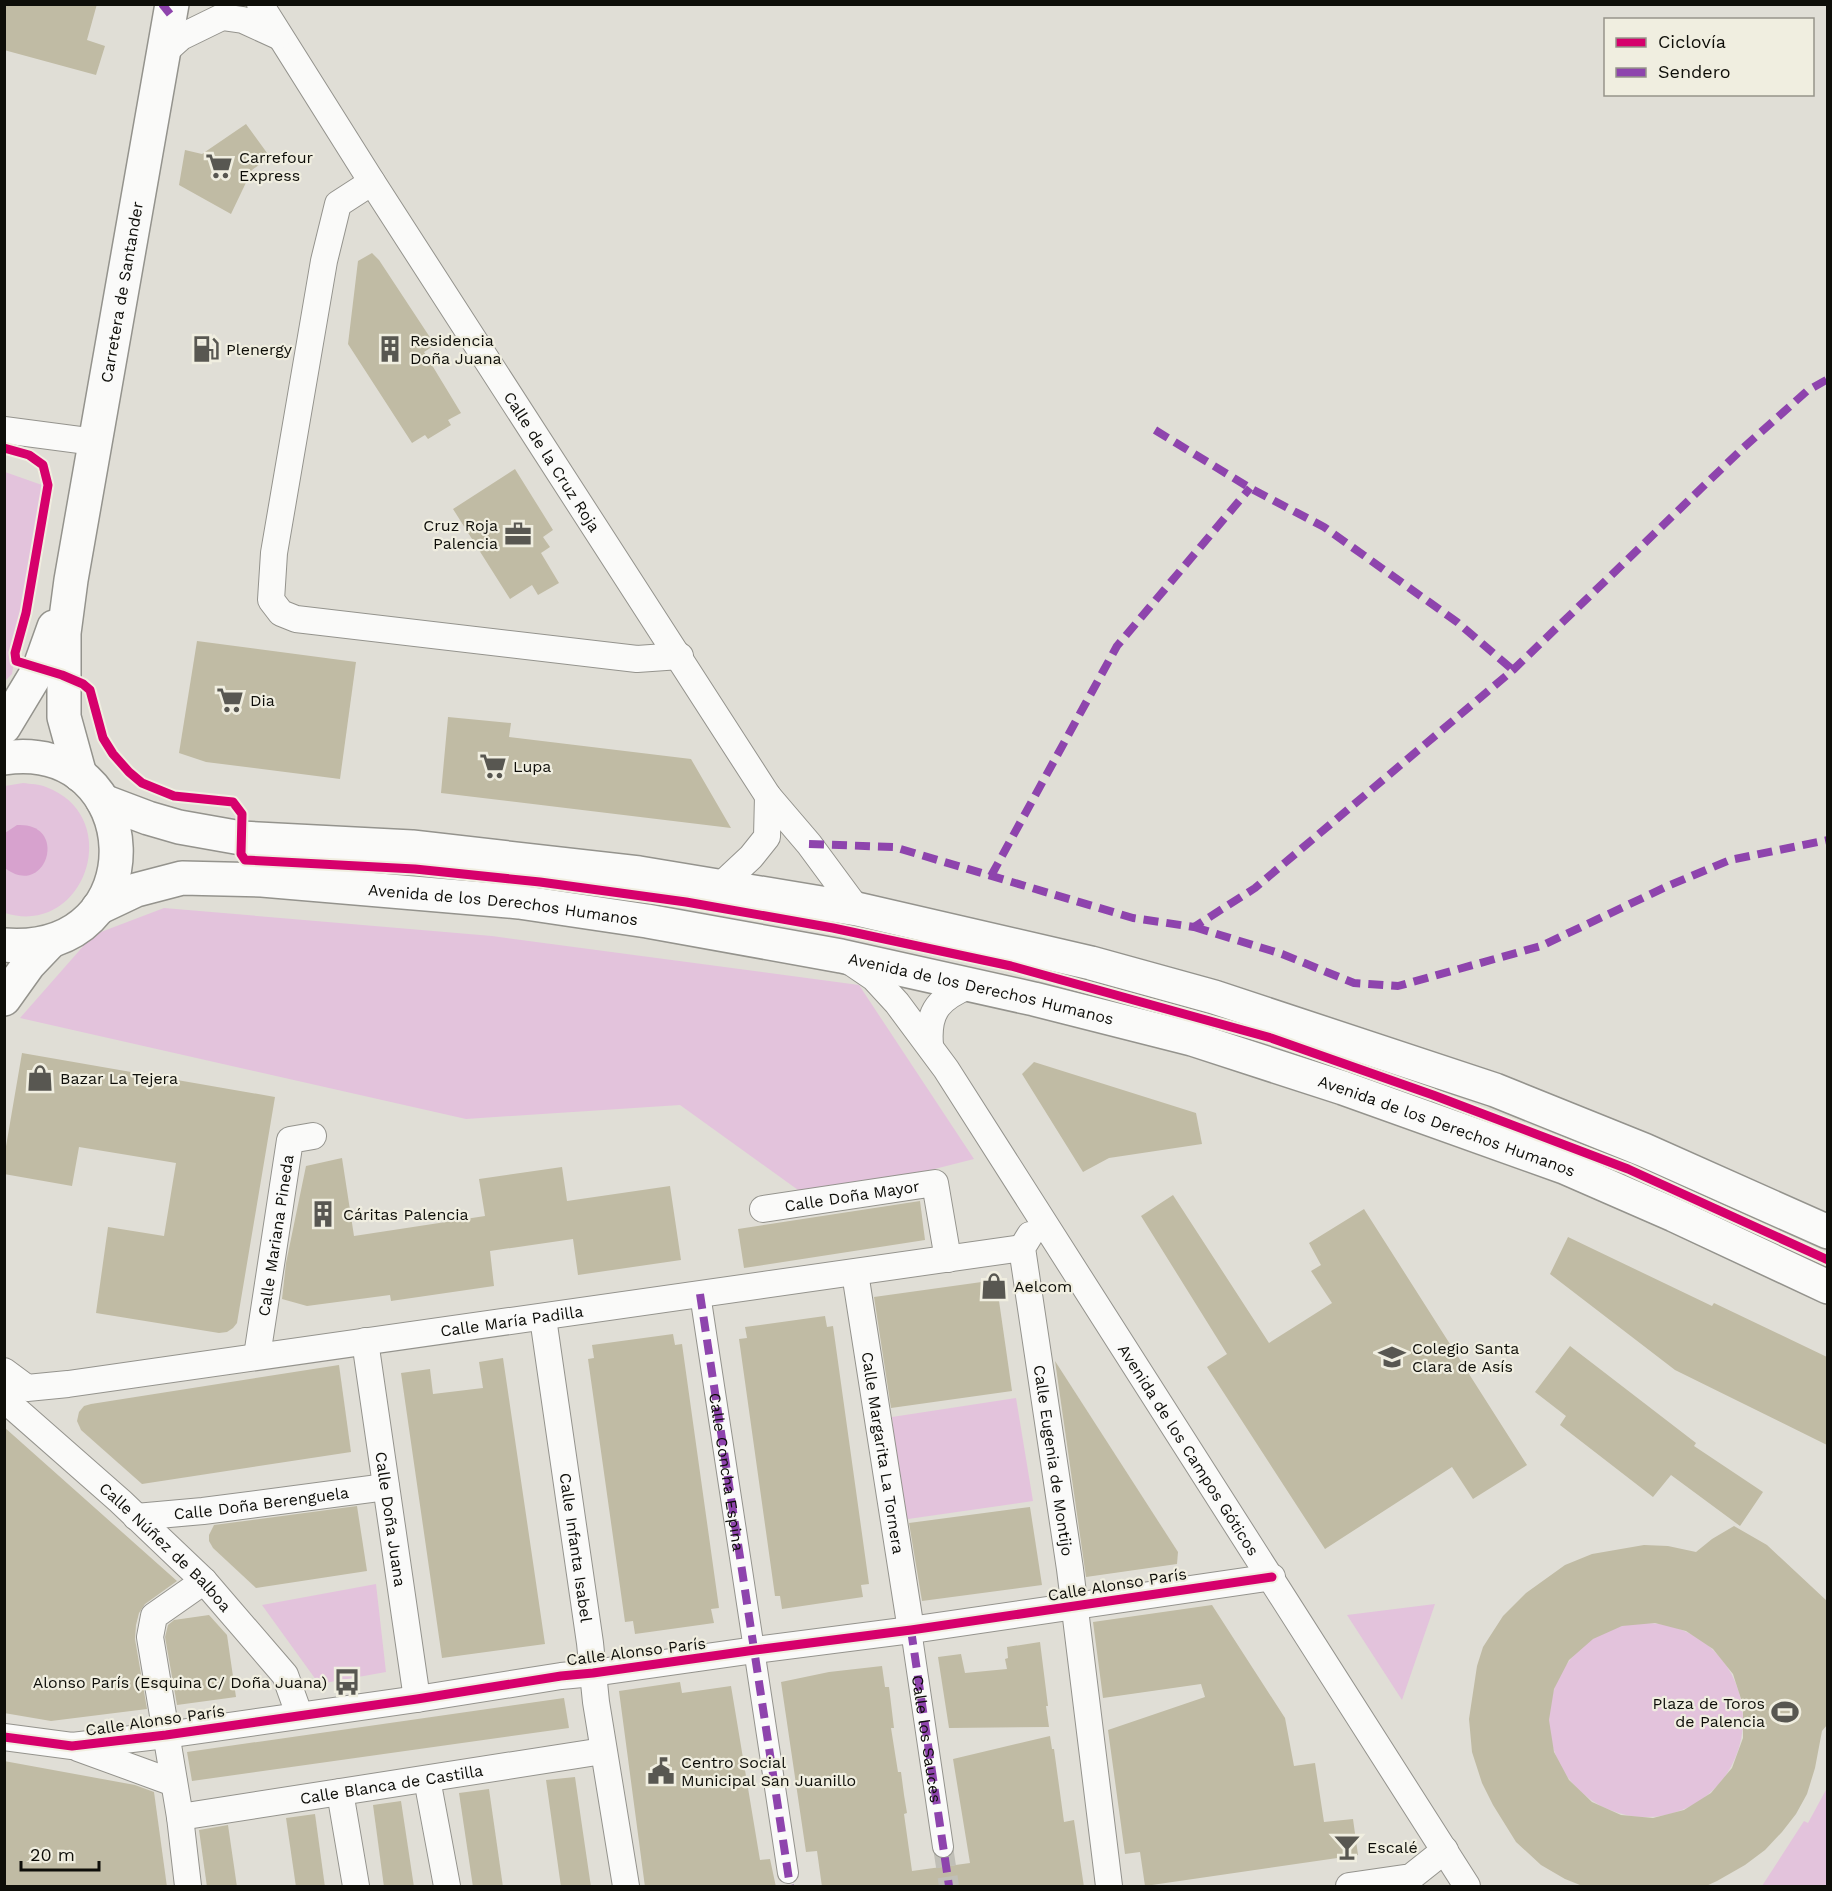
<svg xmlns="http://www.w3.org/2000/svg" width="1832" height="1891" font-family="'Work Sans',sans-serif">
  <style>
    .green { fill: #e3c3dc }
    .water { fill: #d7a2ce }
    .building { fill: #c0bba4; fill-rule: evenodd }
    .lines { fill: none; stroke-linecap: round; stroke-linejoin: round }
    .pedestrian-tunnel { stroke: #c0bfb7; stroke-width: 20; stroke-dasharray: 20 10; stroke-linecap: butt }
    .pedestrian-casing { stroke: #94938d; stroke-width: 22 }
    .minor-casing { stroke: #94938d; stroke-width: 28 }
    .secondary-casing { stroke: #94938d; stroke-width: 36 }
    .trunk-casing { stroke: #94938d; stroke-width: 36 }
    .pedestrian { stroke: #fafaf9; stroke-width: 20 }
    .minor { stroke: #fafaf9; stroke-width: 26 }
    .secondary { stroke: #fafaf9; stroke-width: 33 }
    .trunk { stroke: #fafaf9; stroke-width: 33 }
    .quiet { stroke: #8e44ad; stroke-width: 8; stroke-dasharray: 15 8; stroke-linecap: butt }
    .cycleway-casing { stroke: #f0eee0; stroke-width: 13 }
    .cycleway { stroke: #d6006c; stroke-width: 9 }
    .labels { text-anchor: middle; stroke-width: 4.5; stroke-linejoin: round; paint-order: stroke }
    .poi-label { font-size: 16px; fill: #0e0e09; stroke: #f0eee0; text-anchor: start }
    .street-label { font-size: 16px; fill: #0e0e09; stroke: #f0eee0 }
  </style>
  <rect width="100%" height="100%" fill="#e0ded6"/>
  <!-- green -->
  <g class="green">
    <polygon points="5,472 42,485 12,674 5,681"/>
    <path d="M23,783C31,784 39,784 46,787C126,817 85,938 5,913V786Z"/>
    <polygon points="164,908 492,936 859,985 974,1159 812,1200 680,1105 466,1119 20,1018 93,935"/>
    <polygon points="1016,1398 1033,1501 901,1520 892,1417"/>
    <polygon points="376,1584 386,1672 319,1684 262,1605"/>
    <polygon points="1435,1604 1402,1700 1347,1615"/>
    <circle cx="1646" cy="1720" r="97"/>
    <polygon points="1827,1788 1827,1886 1762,1886 1804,1821 1808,1823"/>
  </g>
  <!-- water -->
  <path class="water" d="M17,825C70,822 46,900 5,868V833Z"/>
  <!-- building -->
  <g class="building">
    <polygon points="4,4 97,4 87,40 105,46 96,75 4,50"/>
    <polygon points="246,124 270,157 252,170 231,214 179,185 185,150 202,154"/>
    <polygon points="372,253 379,260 435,345 424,352 461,413 448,420 451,425 428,439 425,435 412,443 348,344 358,261"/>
    <polygon points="515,469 553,530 543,537 550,547 541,553 559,583 538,595 532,585 510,599 453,509"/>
    <polygon points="197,641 356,662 340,779 206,762 179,753"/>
    <polygon points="448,717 511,723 509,737 691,759 731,828 441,793"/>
    <polygon points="22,1053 275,1097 237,1323 233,1328 227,1332 219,1333 96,1313 108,1227 164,1236 176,1163 79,1147 72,1186 4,1174 4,1158"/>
    <polygon points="1034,1062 1196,1113 1202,1144 1109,1158 1083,1172 1022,1074"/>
    <polygon points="342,1158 354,1236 485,1216 479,1179 562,1167 567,1201 670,1186 681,1260 578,1275 573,1239 490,1251 494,1286 391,1301 390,1295 307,1306 282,1299 286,1263 306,1166"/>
    <polygon points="1173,1195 1269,1343 1332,1303 1311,1271 1321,1265 1309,1243 1364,1209 1527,1465 1473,1499 1452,1467 1325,1549 1207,1367 1227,1354 1141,1216"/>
    <polygon points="920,1201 925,1240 744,1268 738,1229"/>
    <polygon points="1568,1237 1712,1306 1714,1303 1827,1357 1827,1445 1675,1370 1550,1274"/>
    <polygon points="996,1280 1012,1391 891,1408 874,1297"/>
    <polygon points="825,1316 827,1327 833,1326 869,1584 861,1585 863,1597 782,1609 780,1596 775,1596 739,1339 747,1338 745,1327"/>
    <polygon points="673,1334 675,1345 682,1344 719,1608 711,1609 714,1623 635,1634 633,1621 625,1622 588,1359 594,1358 592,1345"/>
    <polygon points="1570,1346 1696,1443 1694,1446 1763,1492 1740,1526 1671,1475 1653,1497 1560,1425 1566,1416 1535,1392"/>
    <polygon points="503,1358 545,1644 442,1658 401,1373 430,1369 433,1394 483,1388 479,1362"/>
    <polygon points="1055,1361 1178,1552 1177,1564 1086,1577"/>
    <polygon points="339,1365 351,1452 142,1484 81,1430 77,1421 79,1412 84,1406 91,1404"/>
    <polygon points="4,1427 177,1581 145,1604 139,1613 136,1625 135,1639 147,1709 51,1721 4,1713"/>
    <polygon points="357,1506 367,1571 256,1588 213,1548 209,1541 209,1535 214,1525"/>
    <polygon points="1030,1507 1042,1585 922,1601 909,1523"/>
    <path d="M1734,1526L1767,1545L1827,1601V1725L1822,1731L1815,1768L1807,1794L1796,1814L1782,1832L1765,1850L1745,1865L1717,1881L1704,1887H1585L1565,1879L1541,1865L1516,1842L1493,1805L1482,1783L1472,1752L1469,1719L1477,1666L1483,1647L1503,1616L1526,1593L1565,1565L1592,1554L1644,1545L1668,1546L1696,1552L1712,1539ZM1655,1623L1686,1631L1713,1649L1733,1674L1743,1705V1738L1732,1768L1711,1793L1684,1810L1653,1818L1621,1815L1592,1802L1569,1780L1554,1752L1549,1720L1554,1689L1569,1660L1593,1639L1622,1626Z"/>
    <polygon points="1212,1605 1285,1718 1294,1766 1315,1763 1324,1822 1353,1819 1358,1855 1145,1886 1140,1852 1125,1854 1108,1730 1205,1697 1201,1684 1103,1698 1093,1622"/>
    <polygon points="209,1615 227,1635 236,1697 177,1705 165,1637 168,1625 174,1620"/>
    <polygon points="1040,1642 1048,1706 1046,1706 1049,1727 949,1728 938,1657 961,1654 965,1673 1007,1669 1005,1659 1008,1658 1007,1647"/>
    <polygon points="882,1666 885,1687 889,1687 894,1728 891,1728 898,1772 901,1772 904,1795 907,1813 904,1814 912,1871 970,1863 953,1759 1050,1736 1052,1749 1054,1749 1064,1822 1074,1820 1084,1887 822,1887 817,1851 806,1852 781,1682 829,1672"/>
    <polygon points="680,1682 682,1693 731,1686 760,1860 770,1859 776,1887 645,1887 619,1691"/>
    <polygon points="564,1698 569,1728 192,1781 187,1752"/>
    <polygon points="4,1761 135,1785 154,1792 167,1887 4,1887"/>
    <polygon points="575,1777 581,1819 591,1887 561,1887 546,1780"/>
    <polygon points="489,1789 503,1887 473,1887 459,1793"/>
    <polygon points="401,1801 414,1887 384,1887 373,1805"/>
    <polygon points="315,1814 325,1887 296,1887 286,1818"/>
    <polygon points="228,1825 237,1887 207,1887 199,1830"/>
  </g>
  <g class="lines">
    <!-- pedestrian-tunnel -->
    <polyline class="pedestrian-tunnel" points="943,1847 949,1886"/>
    <defs>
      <g id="pedestrian">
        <path id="s1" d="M700,1294L788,1873"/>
        <path id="s2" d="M911,1630L943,1847"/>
      </g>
      <g id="minor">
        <path id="s3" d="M260,4L372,182L768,796L809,844L857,909"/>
        <polyline points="162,54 181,37 222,17 243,20 278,36"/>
        <polyline points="372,182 338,204 324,261 274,553 271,600 281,613 296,619 637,659 680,656"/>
        <polyline points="4,430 95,442"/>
        <polyline points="720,886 751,857 767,837 768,796"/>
        <path id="s4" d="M849,961L874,978L897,1003L946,1069L1467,1886"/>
        <path d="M930,1045C927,1010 940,998 970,985"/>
        <path id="s5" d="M763,1209L935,1183L948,1259"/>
        <path id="s6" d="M1030,1235L1022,1248L1070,1569L1109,1886"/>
        <path id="s7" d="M855,1273L911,1630"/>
        <path id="s8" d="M543,1318L590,1643L596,1702L626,1886"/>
        <path id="s9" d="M365,1341L417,1699"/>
        <path id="s10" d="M257,1356L290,1140L313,1136"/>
        <path id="s11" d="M4,1371L27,1388L68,1384L1022,1248"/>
        <path id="s12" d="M4,1399L120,1501L204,1581L285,1675L299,1714"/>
        <path id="s13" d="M136,1517L203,1511L386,1487"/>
        <polyline points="4,1737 72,1746 166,1735 417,1699 561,1676 593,1673 755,1650 911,1630 1272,1577"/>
        <polyline points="78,1748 174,1783"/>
        <polyline points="427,1779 447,1886"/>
        <polyline points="340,1792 356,1886"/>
        <path id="s14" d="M180,1817L603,1751"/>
        <polyline points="188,1886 180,1817 150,1637 154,1616 204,1581"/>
        <polyline points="1349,1886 1411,1877 1445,1850"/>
      </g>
      <g id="secondary">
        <polyline points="103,801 148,818 179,827 241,838 412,847 639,873 857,909 1091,963 1214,997 1495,1090 1644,1150 1828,1232"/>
        <path id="s15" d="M98,908L136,890L182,878L262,880L519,902L647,921L841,956L1034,999L1192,1039L1343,1088L1564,1167L1674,1215L1828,1287"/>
      </g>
      <g id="trunk">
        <polyline points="4,727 39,669 54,627"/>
        <path d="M4,758C147,737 160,957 4,945"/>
        <path id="s16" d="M80,775L64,717V633L71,580L172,4"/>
        <polyline points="4,999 29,964 50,942"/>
      </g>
    </defs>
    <!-- pedestrian casing -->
    <use href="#pedestrian" class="pedestrian-casing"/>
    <!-- minor casing -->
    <use href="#minor" class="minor-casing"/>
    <!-- secondary casing -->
    <use href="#secondary" class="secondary-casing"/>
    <!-- trunk casing -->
    <use href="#trunk" class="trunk-casing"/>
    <!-- pedestrian -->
    <use href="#pedestrian" class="pedestrian"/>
    <!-- minor -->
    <use href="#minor" class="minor"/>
    <!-- secondary -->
    <use href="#secondary" class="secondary"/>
    <!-- trunk -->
    <use href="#trunk" class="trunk"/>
    <!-- quiet -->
    <g class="quiet">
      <polyline points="162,4 170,14"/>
      <polyline points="1155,430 1250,488 1324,527 1457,622 1513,670"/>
      <polyline points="809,844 894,847 1133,918 1194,927 1255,888 1513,670 1742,449 1807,391 1828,379"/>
      <polyline points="991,876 1117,646 1250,488"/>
      <polyline points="1194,927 1282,954 1354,983 1398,986 1541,946 1670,885 1730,860 1828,840"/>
      <polyline points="700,1294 790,1886"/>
      <polyline points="911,1630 949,1886"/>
    </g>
    <defs>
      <g id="cycleway">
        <polyline points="4,448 29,455 43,465 48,485 26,613 15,653 16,661 62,675 83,684 90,690 103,738 113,754 129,772 142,783 174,796 233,802 242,814 241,854 245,860 415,869 540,882 686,902 833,928 1011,966 1271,1038 1433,1095 1628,1169 1828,1260"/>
        <polyline points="4,1737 72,1746 166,1735 417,1699 561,1676 593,1673 755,1650 911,1630 1272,1577"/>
      </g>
    </defs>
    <!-- cycleway casing -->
    <use href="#cycleway" class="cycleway-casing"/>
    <!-- cycleway -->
    <use href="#cycleway" class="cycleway"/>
  </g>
  <!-- icons -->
  <defs>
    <symbol id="supermarket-bare" viewBox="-9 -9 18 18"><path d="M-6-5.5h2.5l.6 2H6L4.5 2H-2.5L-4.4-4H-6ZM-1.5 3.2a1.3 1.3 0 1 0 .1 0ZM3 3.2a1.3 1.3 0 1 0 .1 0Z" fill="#585751" stroke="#f0eee0" stroke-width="2.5" paint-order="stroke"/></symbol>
    <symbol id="fuel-bare" viewBox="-9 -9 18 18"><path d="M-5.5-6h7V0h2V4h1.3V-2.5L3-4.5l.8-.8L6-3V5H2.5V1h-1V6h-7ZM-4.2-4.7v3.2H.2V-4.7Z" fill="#585751" stroke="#f0eee0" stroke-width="2.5" paint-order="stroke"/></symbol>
    <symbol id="building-bare" viewBox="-9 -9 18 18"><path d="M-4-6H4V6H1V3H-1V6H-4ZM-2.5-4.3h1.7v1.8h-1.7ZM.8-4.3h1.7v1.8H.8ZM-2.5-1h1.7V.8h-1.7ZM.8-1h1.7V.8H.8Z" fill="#585751" stroke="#f0eee0" stroke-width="2.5" paint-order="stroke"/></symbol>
    <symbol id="office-bare" viewBox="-9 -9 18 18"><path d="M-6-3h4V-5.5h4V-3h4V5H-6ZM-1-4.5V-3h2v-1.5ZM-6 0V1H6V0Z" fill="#585751" stroke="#f0eee0" stroke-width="2.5" paint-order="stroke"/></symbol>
    <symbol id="shop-bare" viewBox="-9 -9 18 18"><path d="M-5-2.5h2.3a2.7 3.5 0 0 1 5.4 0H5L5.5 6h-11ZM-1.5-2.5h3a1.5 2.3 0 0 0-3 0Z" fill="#585751" stroke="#f0eee0" stroke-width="2.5" paint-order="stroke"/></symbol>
    <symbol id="school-bare" viewBox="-9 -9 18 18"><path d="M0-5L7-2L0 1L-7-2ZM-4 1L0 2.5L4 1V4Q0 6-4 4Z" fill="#585751" stroke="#f0eee0" stroke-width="2.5" paint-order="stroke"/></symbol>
    <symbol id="bus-bare" viewBox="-9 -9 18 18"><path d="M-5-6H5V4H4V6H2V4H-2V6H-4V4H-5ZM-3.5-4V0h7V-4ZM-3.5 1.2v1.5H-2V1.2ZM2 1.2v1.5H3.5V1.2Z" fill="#585751" stroke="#f0eee0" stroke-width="2.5" paint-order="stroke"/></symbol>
    <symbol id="stadium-bare" viewBox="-9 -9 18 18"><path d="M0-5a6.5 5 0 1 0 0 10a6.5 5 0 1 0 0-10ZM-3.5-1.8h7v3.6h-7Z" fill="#585751" stroke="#f0eee0" stroke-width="2.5" paint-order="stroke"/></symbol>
    <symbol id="civic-bare" viewBox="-9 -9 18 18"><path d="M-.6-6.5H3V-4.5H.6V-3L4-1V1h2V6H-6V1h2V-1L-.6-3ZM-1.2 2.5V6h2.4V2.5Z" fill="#585751" stroke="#f0eee0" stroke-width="2.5" paint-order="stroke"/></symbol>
    <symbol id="bar-bare" viewBox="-9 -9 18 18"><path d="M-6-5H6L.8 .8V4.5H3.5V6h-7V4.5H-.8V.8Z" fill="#585751" stroke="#f0eee0" stroke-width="2.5" paint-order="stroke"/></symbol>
  </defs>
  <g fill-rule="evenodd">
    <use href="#supermarket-bare" x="200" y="147" width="38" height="38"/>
    <use href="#fuel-bare" x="187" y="330" width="38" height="38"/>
    <use href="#building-bare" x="371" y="330" width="38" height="38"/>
    <use href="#office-bare" x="499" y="515" width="38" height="38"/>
    <use href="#supermarket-bare" x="211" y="681" width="38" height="38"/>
    <use href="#supermarket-bare" x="474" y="747" width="38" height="38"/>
    <use href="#shop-bare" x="21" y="1059" width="38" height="38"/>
    <use href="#building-bare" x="304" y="1195" width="38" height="38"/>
    <use href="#shop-bare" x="975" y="1267" width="38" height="38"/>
    <use href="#school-bare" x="1373" y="1338" width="38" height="38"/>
    <use href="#bus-bare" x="328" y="1663" width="38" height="38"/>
    <use href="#stadium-bare" x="1766" y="1693" width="38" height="38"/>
    <use href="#civic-bare" x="642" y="1752" width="38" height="38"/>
    <use href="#bar-bare" x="1328" y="1828" width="38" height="38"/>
  </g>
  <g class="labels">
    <!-- poi labels -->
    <g class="poi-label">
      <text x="239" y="163">Carrefour<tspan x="239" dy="18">Express</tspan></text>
      <text x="410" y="346">Residencia<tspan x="410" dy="18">Doña Juana</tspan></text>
      <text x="226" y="355">Plenergy</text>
      <text x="498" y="531" text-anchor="end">Cruz Roja<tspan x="498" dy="18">Palencia</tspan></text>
      <text x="250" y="706">Dia</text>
      <text x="513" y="772">Lupa</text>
      <text x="60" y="1084">Bazar La Tejera</text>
      <text x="343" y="1220">Cáritas Palencia</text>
      <text x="1014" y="1292">Aelcom</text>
      <text x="1412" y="1354">Colegio Santa<tspan x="1412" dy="18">Clara de Asís</tspan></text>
      <text x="327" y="1688" text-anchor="end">Alonso París (Esquina C/ Doña Juana)</text>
      <text x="1765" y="1709" text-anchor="end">Plaza de Toros<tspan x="1765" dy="18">de Palencia</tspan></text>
      <text x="681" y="1768">Centro Social<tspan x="681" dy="18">Municipal San Juanillo</tspan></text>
      <text x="1367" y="1853">Escalé</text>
    </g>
    <!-- street labels -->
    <g class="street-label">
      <text dy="6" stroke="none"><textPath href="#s16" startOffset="490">Carretera de Santander</textPath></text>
      <text dy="6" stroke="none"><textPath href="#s3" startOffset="543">Calle de la Cruz Roja</textPath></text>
      <text dy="6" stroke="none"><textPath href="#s15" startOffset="412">Avenida de los Derechos Humanos</textPath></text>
      <text dy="6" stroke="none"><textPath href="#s15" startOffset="898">Avenida de los Derechos Humanos</textPath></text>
      <text dy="6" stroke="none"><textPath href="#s15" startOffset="1384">Avenida de los Derechos Humanos</textPath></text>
      <text dy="6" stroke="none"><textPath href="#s5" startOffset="90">Calle Doña Mayor</textPath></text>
      <text dy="6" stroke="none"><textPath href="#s10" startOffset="122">Calle Mariana Pineda</textPath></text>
      <text dy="6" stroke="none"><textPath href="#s11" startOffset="518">Calle María Padilla</textPath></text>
      <text dy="6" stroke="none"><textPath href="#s4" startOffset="598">Avenida de los Campos Góticos</textPath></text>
      <text dy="6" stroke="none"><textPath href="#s7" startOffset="182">Calle Margarita La Tornera</textPath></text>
      <text dy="6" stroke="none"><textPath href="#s6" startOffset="230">Calle Eugenia de Montijo</textPath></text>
      <text dy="6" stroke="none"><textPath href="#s1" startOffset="180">Calle Concha Espina</textPath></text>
      <text dy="6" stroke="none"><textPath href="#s13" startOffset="126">Calle Doña Berenguela</textPath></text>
      <text dy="6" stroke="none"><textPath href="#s9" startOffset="180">Calle Doña Juana</textPath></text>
      <text dy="6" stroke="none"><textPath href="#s12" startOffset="219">Calle Núñez de Balboa</textPath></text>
      <text dy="6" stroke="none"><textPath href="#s8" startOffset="232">Calle Infanta Isabel</textPath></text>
      <text transform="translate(1117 1584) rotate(-9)" y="6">Calle Alonso París</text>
      <text transform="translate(636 1651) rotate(-7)" y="6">Calle Alonso París</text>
      <text transform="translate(155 1720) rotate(-8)" y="6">Calle Alonso París</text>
      <text dy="6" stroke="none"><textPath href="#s2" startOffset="110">Calle los Sauces</textPath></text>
      <text dy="6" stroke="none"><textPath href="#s14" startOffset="214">Calle Blanca de Castilla</textPath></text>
    </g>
  </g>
  <!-- border -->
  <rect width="1832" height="1891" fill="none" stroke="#0e0e09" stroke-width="12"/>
  <!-- legend -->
  <rect x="1604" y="18" width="210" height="78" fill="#f0eee0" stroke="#96948a" stroke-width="1.5"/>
  <rect x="1616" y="38" width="30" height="9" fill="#d6006c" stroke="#96948a" stroke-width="1.5"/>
  <text x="1658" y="48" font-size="18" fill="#0e0e09">Ciclovía</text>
  <rect x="1616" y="68" width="30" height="9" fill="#8e44ad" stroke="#96948a" stroke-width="1.5"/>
  <text x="1658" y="78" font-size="18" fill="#0e0e09">Sendero</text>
  <!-- scale -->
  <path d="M21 1861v9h78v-9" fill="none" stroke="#0e0e09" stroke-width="3"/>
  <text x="30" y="1861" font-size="18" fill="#0e0e09" stroke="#f0eee0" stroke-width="4.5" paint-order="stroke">20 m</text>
</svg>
